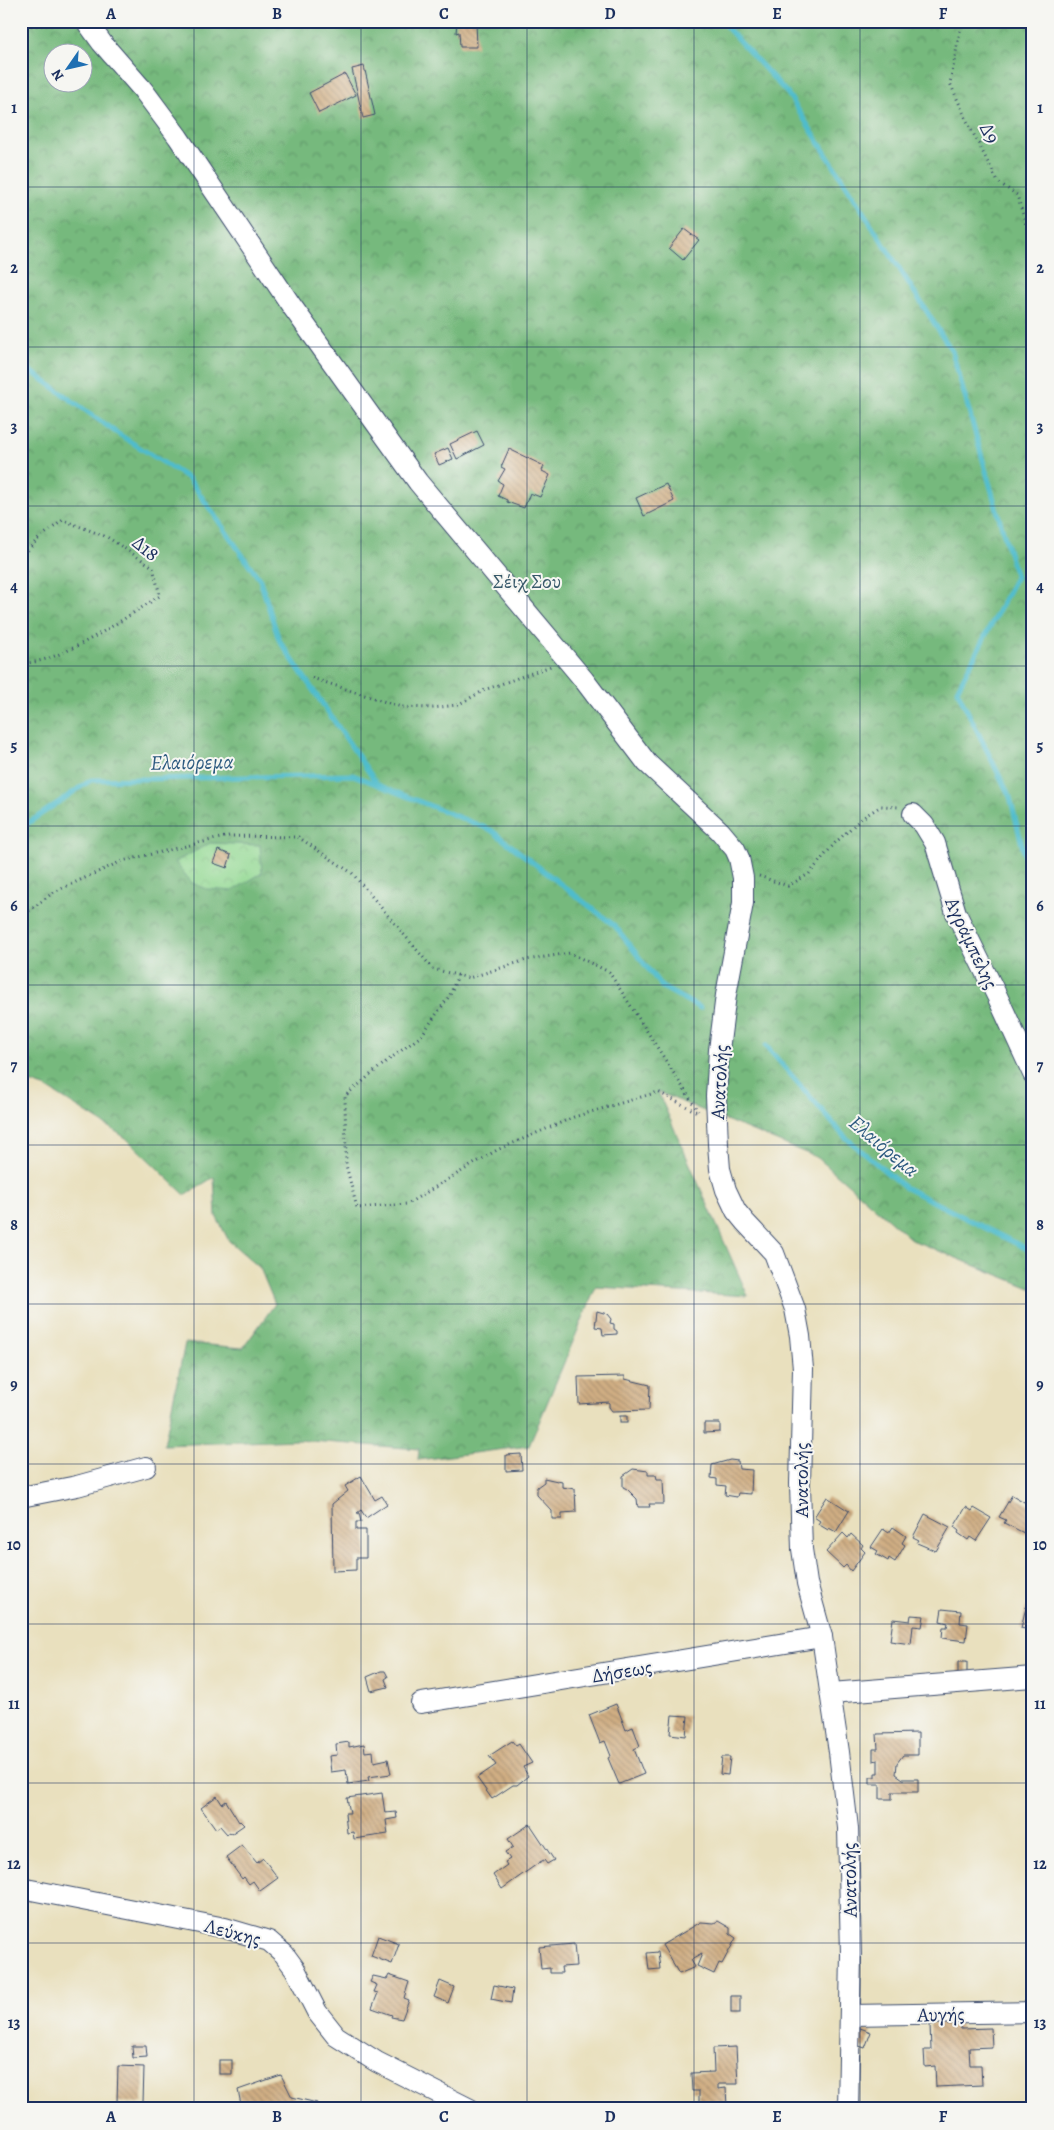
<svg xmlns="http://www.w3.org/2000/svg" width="1054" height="2130" font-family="Alegreya,serif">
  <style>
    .forest { fill: url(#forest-crowns); stroke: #48746e; fill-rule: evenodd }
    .park { fill: url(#park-crowns); stroke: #578478 }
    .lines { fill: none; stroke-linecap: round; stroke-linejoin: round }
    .stream { stroke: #50bccc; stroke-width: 5 }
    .building { fill: url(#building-back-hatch) }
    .minor-casing { stroke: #3a4a6c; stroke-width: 22 }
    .path { stroke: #3a4a6c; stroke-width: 3; stroke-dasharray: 1 4; stroke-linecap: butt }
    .minor { stroke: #fff; stroke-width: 20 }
    .grid { fill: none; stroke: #1b2f5e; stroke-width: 1; stroke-opacity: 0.55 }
    .labels { text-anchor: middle; stroke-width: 4; stroke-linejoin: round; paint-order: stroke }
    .street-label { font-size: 20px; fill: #1b2f5e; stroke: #f6f6f2 }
    .park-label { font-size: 20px; fill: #395a6b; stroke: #f6f6f2 }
    .water-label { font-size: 21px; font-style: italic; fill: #2b597f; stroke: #f6f6f2 }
    .neatline { fill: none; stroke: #1b2f5e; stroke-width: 2 }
    .grid-label { font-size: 16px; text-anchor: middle; font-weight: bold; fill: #1b2f5e }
  </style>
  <defs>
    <pattern id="forest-crowns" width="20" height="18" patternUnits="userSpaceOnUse" patternTransform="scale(1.25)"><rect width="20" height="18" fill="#76b97d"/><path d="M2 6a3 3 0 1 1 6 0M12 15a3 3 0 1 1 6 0" fill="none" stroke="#60976a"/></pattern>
    <pattern id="park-crowns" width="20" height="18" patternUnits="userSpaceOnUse" patternTransform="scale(1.25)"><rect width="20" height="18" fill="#93d993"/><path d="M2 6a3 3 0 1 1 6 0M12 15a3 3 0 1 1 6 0" fill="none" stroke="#7ebb81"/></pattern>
    <pattern id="building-back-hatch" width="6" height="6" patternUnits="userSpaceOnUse" patternTransform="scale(1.25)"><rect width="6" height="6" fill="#d0ae83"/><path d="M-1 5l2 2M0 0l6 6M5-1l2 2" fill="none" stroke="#a88e6e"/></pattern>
  </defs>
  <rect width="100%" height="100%" fill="#f6f6f2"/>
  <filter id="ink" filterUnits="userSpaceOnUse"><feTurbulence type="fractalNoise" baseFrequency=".02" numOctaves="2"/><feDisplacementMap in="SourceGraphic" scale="10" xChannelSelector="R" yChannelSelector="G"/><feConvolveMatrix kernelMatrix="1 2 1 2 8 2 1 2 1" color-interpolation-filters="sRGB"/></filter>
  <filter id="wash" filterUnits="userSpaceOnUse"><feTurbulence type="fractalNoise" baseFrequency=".0096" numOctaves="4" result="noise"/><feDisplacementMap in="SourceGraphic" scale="20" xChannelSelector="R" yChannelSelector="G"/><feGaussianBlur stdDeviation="1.12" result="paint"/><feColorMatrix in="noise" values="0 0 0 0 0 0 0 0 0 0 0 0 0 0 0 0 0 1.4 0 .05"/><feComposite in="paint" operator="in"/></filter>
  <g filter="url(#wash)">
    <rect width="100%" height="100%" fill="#e9e0be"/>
    <!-- forest -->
    <path class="forest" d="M21,21H1033V1289L912,1240L818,1158L658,1092L748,1296L596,1287L529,1446L418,1460L419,1449L297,1440L164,1445L185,1343L243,1348L275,1304L260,1268L229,1241L216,1216L214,1177L185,1195L126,1138L47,1088L21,1079ZM52,52H82V82H52Z"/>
    <!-- park -->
    <polygon class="park" points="210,843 260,845 262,873 232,891 207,889 192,883 175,862"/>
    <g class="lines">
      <!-- stream -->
      <g class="stream">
        <polyline points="721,21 788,94 952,351 1016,577 957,690 1010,797 1033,889"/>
        <polyline points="21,364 117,433 189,479 260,580 279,640 377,784"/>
        <polyline points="21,828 91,780 353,775 491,830 615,926 662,987 700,1008"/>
        <polyline points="766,1046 844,1136 904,1187 1033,1252"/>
      </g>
    </g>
    <g id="blocks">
      <!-- building -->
      <g class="building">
        <polygon points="457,21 476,22 477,47 460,47 459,32 456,33"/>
        <polygon points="364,66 375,115 363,118 352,69"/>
        <polygon points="345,74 356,95 319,113 309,93"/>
        <polygon points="684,229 699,240 683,260 669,248"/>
        <polygon points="477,431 484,445 457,459 450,444"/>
        <polygon points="448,448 453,459 439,465 434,454"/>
        <polygon points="509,449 544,466 542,471 550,475 540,497 530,493 524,508 507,502 507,500 498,496 503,484 498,481 505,469 501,467"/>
        <polygon points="666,484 674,501 644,516 636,498"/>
        <polygon points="218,850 231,855 227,868 213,863"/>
        <polygon points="597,1311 607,1314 611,1319 610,1323 614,1324 614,1329 617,1331 617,1334 603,1335 602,1328 595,1327"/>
        <polygon points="625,1376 625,1379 650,1385 649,1410 612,1411 609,1407 609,1402 579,1404 578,1377"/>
        <rect x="620" y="1416" width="7" height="7"/>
        <polygon points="704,1423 720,1423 720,1432 704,1433"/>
        <polygon points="521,1454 522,1470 506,1471 506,1455"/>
        <polygon points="730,1460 738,1461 739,1469 752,1470 751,1494 738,1493 737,1497 725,1495 726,1486 717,1485 717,1479 711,1478 712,1465"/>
        <polygon points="633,1469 648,1471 648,1475 656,1475 657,1479 663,1479 664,1504 649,1504 650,1507 638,1507 637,1499 627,1489 623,1487 623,1476"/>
        <polygon points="361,1476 375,1500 382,1496 387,1504 366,1518 361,1510 357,1513 359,1513 361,1522 356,1522 356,1530 366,1530 366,1558 356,1558 356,1570 333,1571 332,1504 348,1491 345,1486"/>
        <polygon points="544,1478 562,1482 562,1487 575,1489 576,1512 562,1513 562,1519 552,1519 552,1511 537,1495 537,1487 544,1482"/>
        <polygon points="1012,1495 1033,1507 1030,1514 1033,1516 1033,1522 1026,1534 1004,1523 1006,1520 999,1517"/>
        <polygon points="827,1497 849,1511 836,1532 829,1528 828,1530 818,1524 820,1521 814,1517"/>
        <polygon points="966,1507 972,1511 974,1508 991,1518 976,1541 970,1537 968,1540 958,1533 959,1531 954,1527"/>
        <polygon points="925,1514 950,1527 936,1551 917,1543 919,1540 913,1537"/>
        <polygon points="893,1527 906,1536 902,1543 905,1545 895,1562 889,1558 888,1561 876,1554 878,1551 871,1547 883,1529 889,1533"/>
        <polygon points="843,1533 848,1538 851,1534 863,1545 861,1548 865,1552 851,1571 846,1565 843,1568 826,1552"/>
        <polygon points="1026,1607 1033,1608 1033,1631 1021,1628"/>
        <polygon points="942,1609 961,1611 960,1623 968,1624 966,1641 942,1638 943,1627 947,1627 948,1623 940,1621"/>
        <polygon points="911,1615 924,1616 922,1627 913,1626 911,1644 890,1641 893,1619 910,1621"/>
        <rect x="958" y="1662" width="9" height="11"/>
        <polygon points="381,1671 385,1671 388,1677 385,1679 388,1687 371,1691 367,1677"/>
        <polygon points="616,1704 626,1730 633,1727 640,1746 634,1749 644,1774 619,1784 608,1758 611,1756 605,1741 600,1743 589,1715"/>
        <polygon points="672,1715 688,1716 686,1736 670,1734"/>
        <polygon points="918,1733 918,1755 903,1755 897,1763 896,1774 903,1779 918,1779 918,1792 892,1792 892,1799 880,1799 880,1784 870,1784 870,1777 875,1777 875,1773 878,1773 878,1760 873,1761 873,1749 878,1749 877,1734"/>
        <polygon points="512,1741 516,1746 519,1744 532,1763 523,1767 528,1776 517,1785 513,1785 492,1799 477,1778 496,1765 489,1756"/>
        <polygon points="349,1742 349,1747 364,1744 365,1752 373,1751 374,1762 388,1759 391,1774 368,1777 369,1781 348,1784 346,1770 331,1772 329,1756 337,1755 336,1744"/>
        <polygon points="722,1757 730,1757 728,1775 720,1774"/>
        <polygon points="382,1793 385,1813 396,1812 397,1818 386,1820 388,1834 354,1839 353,1832 347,1833 345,1813 350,1813 347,1798"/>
        <polygon points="217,1796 222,1804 226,1801 239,1822 240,1821 244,1825 231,1834 230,1832 227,1834 220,1826 216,1829 201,1808"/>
        <polygon points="530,1824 554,1860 547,1864 544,1860 540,1862 502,1889 493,1875 507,1865 505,1862 510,1859 505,1852 513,1847 508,1839"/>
        <polygon points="242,1845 257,1863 263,1858 278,1878 260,1891 253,1881 249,1884 244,1877 242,1879 226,1857"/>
        <polygon points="718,1921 730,1928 730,1934 736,1938 722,1964 719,1963 714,1974 697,1966 702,1954 691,1960 695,1967 679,1974 662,1945 701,1922 714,1923"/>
        <polygon points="378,1936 399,1944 392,1964 371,1956"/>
        <polygon points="574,1944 576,1966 561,1967 562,1973 550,1973 550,1968 541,1969 539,1947"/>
        <polygon points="658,1952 660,1969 649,1970 647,1953"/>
        <polygon points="389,1975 409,1982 404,1998 409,2000 402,2019 391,2017 392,2015 372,2008 378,1993 374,1992 377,1985 370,1982 373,1976 387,1979"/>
        <polygon points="440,1981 454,1987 448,2003 434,1997"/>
        <polygon points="494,1985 513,1989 511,2003 491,1999"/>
        <rect x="731" y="1996" width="9" height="17"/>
        <polygon points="960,2023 961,2029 991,2028 992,2047 969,2048 970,2065 981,2065 982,2085 936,2087 935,2066 925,2067 924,2050 931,2050 930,2024"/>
        <polygon points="860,2028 871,2032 865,2048 853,2044"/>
        <polygon points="132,2046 146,2046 147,2057 133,2058"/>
        <polygon points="736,2047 738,2084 718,2084 718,2089 726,2088 727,2107 699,2107 699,2091 692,2091 691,2073 714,2072 713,2048"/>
        <rect x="219" y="2060" width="13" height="14"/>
        <polygon points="118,2066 144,2067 143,2103 117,2102"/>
        <polygon points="281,2075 292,2097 317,2103 316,2109 242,2109 238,2090"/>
      </g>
    </g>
  </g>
  <g filter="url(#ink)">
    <use href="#blocks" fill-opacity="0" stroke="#3a4a6c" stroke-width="1"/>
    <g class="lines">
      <defs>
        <g id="minor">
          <polyline points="86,21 102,43 143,90 178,137 291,305 418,482 584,680 647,763 720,831 735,849 739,858 743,878 743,903 726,995 719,1050 716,1096 718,1144 720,1169 726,1190 736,1211 745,1222 774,1253 795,1309 800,1336 803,1369 800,1484 802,1549 807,1583 822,1637 839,1752 848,1828 851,1954 848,2109"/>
          <polyline points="913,814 924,825 935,843 956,913 998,998 1033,1074"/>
          <polyline points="21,1497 77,1486 146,1467"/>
          <polyline points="831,1693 1033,1677"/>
          <polyline points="421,1703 822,1637"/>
          <polyline points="21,1888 225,1928 269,1941 284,1954 295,1969 317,2012 336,2036 377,2062 470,2109"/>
          <polyline points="850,2015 1033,2012"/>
        </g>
      </defs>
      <!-- minor casing -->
      <use href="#minor" class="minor-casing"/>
      <!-- path -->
      <g class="path">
        <polyline points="962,21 950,83 967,121 998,182 1017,195 1033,248"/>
        <polyline points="21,26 70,24"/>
        <path d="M21,558L37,540L63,520L107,537L153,567L160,596C127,616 59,665 21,663"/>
        <polyline points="312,678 401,707 433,708 457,705 487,689 551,666"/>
        <polyline points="759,876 788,886 809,874 835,843 862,818 881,806 899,807"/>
        <polyline points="21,917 54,892 122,861 229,836 298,837 352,873 433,969 469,978 526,960 570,953 609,972 698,1111"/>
        <polyline points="458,975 450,995 421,1036 387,1061 345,1096 346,1165 357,1208 407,1204 497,1150 574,1117 658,1092 699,1113"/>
      </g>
      <!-- minor -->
      <use href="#minor" class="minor"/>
    </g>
  </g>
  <!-- grid -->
  <path class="grid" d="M194,21V2109M361,21V2109M527,21V2109M694,21V2109M860,21V2109M21,187H1033M21,347H1033M21,506H1033M21,666H1033M21,826H1033M21,985H1033M21,1145H1033M21,1304H1033M21,1464H1033M21,1624H1033M21,1783H1033M21,1943H1033"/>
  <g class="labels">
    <!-- street labels -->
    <g class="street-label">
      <text transform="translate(990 133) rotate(63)" y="7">Δ9</text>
      <text transform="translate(146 548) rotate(39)" y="7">Δ18</text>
      <text transform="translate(972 943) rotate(65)" y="7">Αγράμπελης</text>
      <text transform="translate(719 1082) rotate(-87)" y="7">Ανατολής</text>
      <text transform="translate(801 1480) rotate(-90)" y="7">Ανατολής</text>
      <text transform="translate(622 1671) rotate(-9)" y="7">Δήσεως</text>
      <text transform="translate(849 1880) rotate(-91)" y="7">Ανατολής</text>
      <text transform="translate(233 1932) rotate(15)" y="7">Λεύκης</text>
      <text transform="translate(941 2014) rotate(-1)" y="7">Αυγής</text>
    </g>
    <!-- park labels -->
    <g class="park-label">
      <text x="527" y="588">Σέιχ Σου</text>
    </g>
    <!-- water labels -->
    <g class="water-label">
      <text transform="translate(192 762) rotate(-1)" y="7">Ελαιόρεμα</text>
      <text transform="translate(884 1146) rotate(40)" y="7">Ελαιόρεμα</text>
    </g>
  </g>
  <!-- margin -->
  <rect width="1054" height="2130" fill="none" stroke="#f6f6f2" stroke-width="55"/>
  <!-- north arrow -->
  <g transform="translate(68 68) rotate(236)"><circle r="24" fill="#f6f6f2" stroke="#9ea6b7"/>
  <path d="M0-4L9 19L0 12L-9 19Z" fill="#1f6fb2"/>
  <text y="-8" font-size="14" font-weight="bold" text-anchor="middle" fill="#1b2f5e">N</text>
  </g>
  <rect x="28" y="28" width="998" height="2074" class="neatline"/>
  <g class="grid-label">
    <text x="111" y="19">A</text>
    <text x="277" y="19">B</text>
    <text x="444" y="19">C</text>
    <text x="610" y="19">D</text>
    <text x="777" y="19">E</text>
    <text x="943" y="19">F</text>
    <text x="14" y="113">1</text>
    <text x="1040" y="113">1</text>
    <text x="14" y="273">2</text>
    <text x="1040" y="273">2</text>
    <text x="14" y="432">3</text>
    <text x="1040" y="432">3</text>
    <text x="14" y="592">4</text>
    <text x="1040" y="592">4</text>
    <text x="14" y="751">5</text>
    <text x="1040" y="751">5</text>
    <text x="14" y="911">6</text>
    <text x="1040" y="911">6</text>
    <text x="14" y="1071">7</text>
    <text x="1040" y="1071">7</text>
    <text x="14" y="1230">8</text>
    <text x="1040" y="1230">8</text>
    <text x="14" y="1390">9</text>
    <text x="1040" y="1390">9</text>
    <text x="14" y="1550">10</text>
    <text x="1040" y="1550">10</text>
    <text x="14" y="1709">11</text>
    <text x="1040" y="1709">11</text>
    <text x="14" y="1869">12</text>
    <text x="1040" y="1869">12</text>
    <text x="14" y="2028">13</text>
    <text x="1040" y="2028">13</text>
    <text x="111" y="2122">A</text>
    <text x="277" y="2122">B</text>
    <text x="444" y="2122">C</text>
    <text x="610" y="2122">D</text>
    <text x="777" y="2122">E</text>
    <text x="943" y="2122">F</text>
  </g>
</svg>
